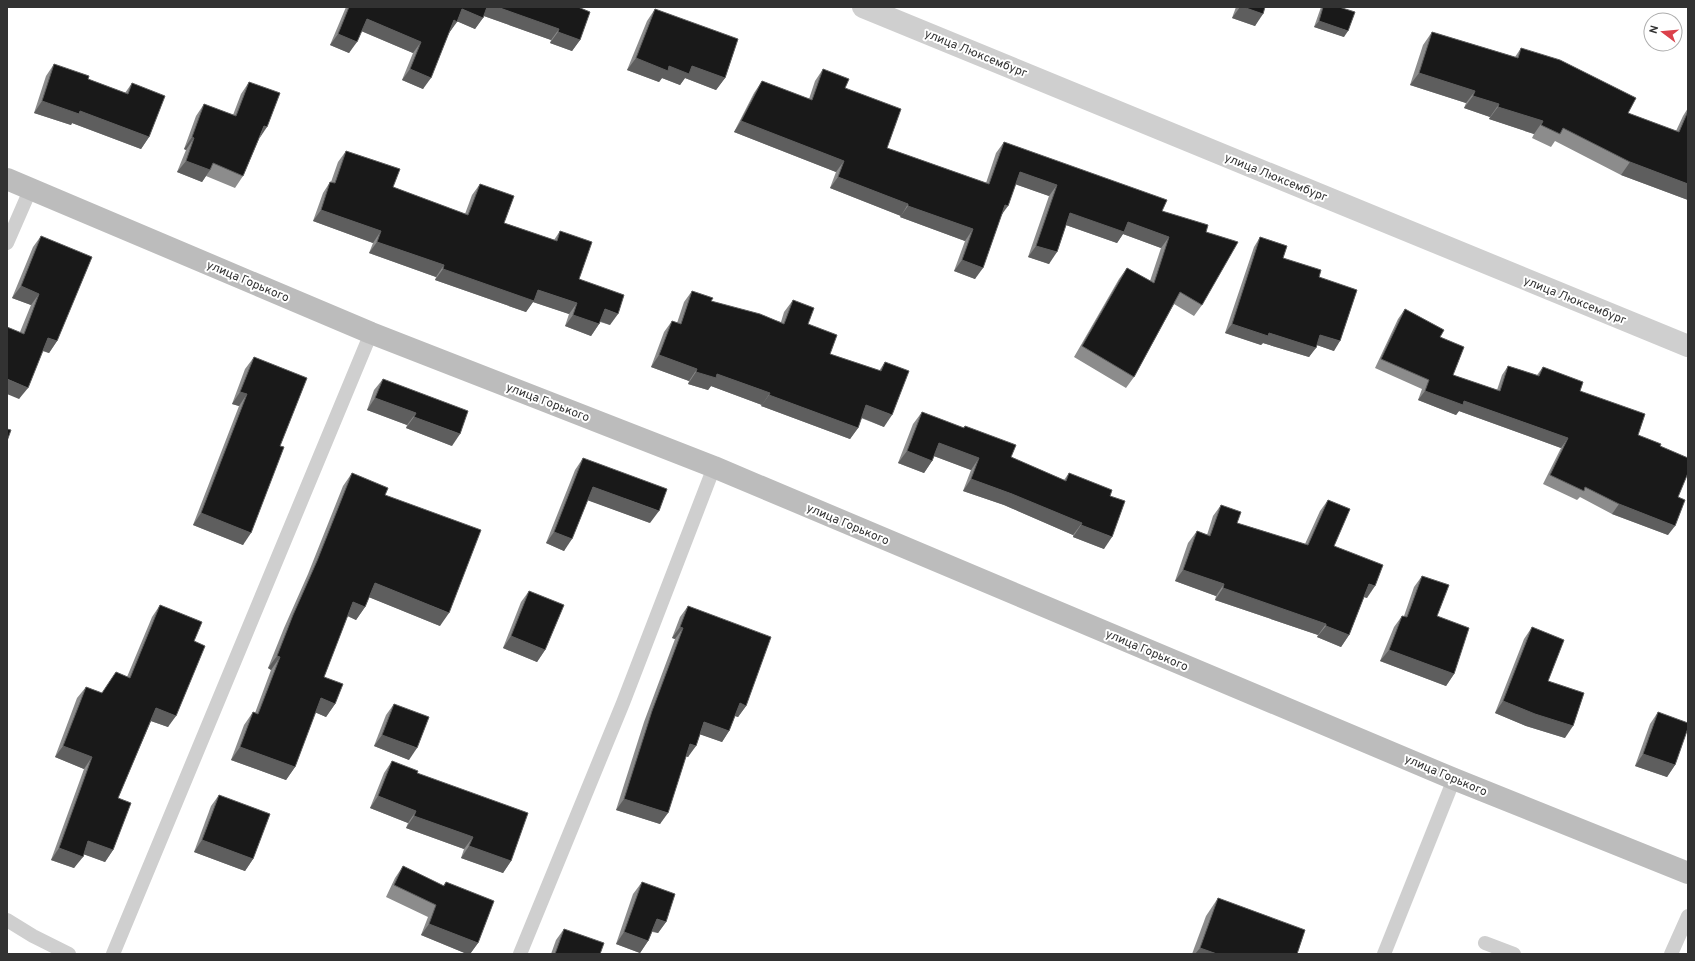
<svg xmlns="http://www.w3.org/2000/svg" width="1695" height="961" font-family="Overpass,sans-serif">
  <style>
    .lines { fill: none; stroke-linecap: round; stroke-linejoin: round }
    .lane { stroke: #cfcfcf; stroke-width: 14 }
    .street { stroke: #cfcfcf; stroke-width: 22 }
    .secondary { stroke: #bcbcbc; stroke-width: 22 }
    .wall { fill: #8c8c8c }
    .shaded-wall { fill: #5e5e5e }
    .building { fill: #191919; stroke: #5e5e5e }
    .labels { text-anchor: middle; stroke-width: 4; stroke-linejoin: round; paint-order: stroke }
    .street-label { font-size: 12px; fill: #323232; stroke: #fff }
  </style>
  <rect width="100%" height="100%" fill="#fff"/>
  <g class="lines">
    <!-- lane -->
    <g class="lane">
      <polyline points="7,243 31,188"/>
      <polyline points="7,920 33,936 69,954"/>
      <polyline points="1485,943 1514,954"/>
      <polyline points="113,954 371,333"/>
      <polyline points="520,954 623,703 714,467"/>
      <polyline points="1384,954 1454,779"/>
      <polyline points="1671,954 1688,916"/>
    </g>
    <!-- street -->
    <polyline class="street" points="863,7 1688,346"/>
    <!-- secondary -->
    <polyline class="secondary" points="7,179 371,333 714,467 1454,779 1688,873"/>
  </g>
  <!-- wall -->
  <g class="wall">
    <polygon points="346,7 578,7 580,40 572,51 550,43 551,40 484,16 475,29 457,21 449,33 423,89 402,80 413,53 361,31 349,53 330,45"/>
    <polygon points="1236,7 1265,7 1255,26 1232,18"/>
    <polygon points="1321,7 1339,7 1344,37 1314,27"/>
    <polygon points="655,9 725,78 716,90 685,78 680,85 662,78 659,82 627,70 647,21"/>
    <polygon points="1432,32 1515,57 1521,48 1628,113 1676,131 1683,116 1688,108 1688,200 1621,175 1555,141 1551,147 1532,138 1534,134 1489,119 1490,117 1464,108 1466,103 1410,85 1423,45"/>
    <polygon points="54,64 88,79 125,93 132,83 149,137 141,149 72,123 71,125 34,113 46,76"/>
    <polygon points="823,69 845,88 887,148 986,183 996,153 1004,142 1162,211 1206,232 1202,305 1194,316 1174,304 1134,377 1126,388 1074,357 1119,279 1127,268 1150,281 1161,248 1123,234 1117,243 1066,225 1049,264 1028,257 1049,196 1015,184 1002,214 975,279 954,271 965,241 900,217 901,216 830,188 836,172 734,132 754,93 762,81 809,99 815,81"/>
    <polygon points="249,82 259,139 243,176 235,188 206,176 202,182 177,172 186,150 184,149 196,116 204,104 233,115 241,94"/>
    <polygon points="346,151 393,187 465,214 472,195 480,184 504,223 554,240 560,231 579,279 610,325 600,322 599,324 591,336 565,326 569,314 533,302 526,312 435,280 436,277 369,253 373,243 313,221 323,193 330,182 331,182 338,162"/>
    <polygon points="41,236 57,341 49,353 42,351 19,399 20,332 31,305 12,298 33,247"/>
    <polygon points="1260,237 1283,258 1319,277 1334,351 1317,345 1309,357 1263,343 1261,345 1225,333 1254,247"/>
    <polygon points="692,291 711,301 781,322 784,312 793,300 808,324 830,354 879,371 885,362 884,427 861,418 858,428 850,439 761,406 762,405 711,386 708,390 688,384 689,381 651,367 664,332 672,321 677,323 684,302"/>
    <polygon points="1405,309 1440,337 1453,375 1497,390 1502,375 1508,366 1537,375 1543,367 1580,391 1638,435 1660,446 1678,497 1668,535 1612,514 1580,497 1577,500 1543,484 1561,448 1459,411 1456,415 1418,400 1422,389 1375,368 1398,319"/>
    <polygon points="254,357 280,446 243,545 193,525 239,406 232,404 245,369"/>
    <polygon points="383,379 452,446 406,428 407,425 367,410 374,390"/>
    <polygon points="922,412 963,428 965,426 1011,457 1064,480 1069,473 1110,496 1104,549 1073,537 1073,535 1004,505 963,491 971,470 934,456 932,461 924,473 898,463 913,424"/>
    <polygon points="583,458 650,523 588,500 564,551 546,543 575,470"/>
    <polygon points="352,473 385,495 440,626 369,597 365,607 356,620 347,616 324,677 335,704 326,717 315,712 295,767 286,780 231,760 244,725 253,712 255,713 271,670 268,668 284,628 308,574 343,486"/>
    <polygon points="1328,500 1334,546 1367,598 1364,597 1349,635 1341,647 1317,637 1318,635 1215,600 1216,596 1175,581 1188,543 1197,531 1207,535 1213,516 1221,505 1237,523 1305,544 1320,511"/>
    <polygon points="1422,576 1437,616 1454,674 1446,686 1380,661 1394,627 1402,616 1404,616 1414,587"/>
    <polygon points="529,591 545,650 537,662 503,648 521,602"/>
    <polygon points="160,605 194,641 168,727 151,721 118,798 113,850 105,862 84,854 74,868 51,860 84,769 55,757 77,698 86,687 102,693 127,677 152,617"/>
    <polygon points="688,606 746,706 738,717 735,716 729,731 722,742 700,734 688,757 686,756 660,824 616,810 644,722 675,639 672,638 680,617"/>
    <polygon points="1532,627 1548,681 1565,738 1526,726 1495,713 1524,639"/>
    <polygon points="394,704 409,760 374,746 386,715"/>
    <polygon points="1658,712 1675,765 1667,777 1635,766 1650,724"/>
    <polygon points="392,761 417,773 511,861 503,873 461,858 464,849 406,828 408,823 370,808 384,773"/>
    <polygon points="219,795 253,859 245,871 194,852 211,806"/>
    <polygon points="403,866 443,886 446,882 478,943 470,954 467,954 421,935 428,917 386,897 395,878"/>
    <polygon points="642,882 666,922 658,933 652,932 648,941 640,953 616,944 633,894"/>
    <polygon points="1218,898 1297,954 1192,954 1206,916"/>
    <polygon points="564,929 600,954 551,954 556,940"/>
  </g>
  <!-- shaded-wall -->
  <g class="shaded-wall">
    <polygon points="487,7 497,7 559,29 551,40 481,15"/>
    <polygon points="1240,7 1243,7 1263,14 1255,26 1232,18"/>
    <polygon points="462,9 483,18 475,29 454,20"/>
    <polygon points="367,19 421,42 413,53 359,30"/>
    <polygon points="454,20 457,22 449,33"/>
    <polygon points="1319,21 1348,31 1344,37 1314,27"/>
    <polygon points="558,32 580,40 572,51 550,43"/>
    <polygon points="338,34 357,42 349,53 330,45"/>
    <polygon points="636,58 669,66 692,66 725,78 716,90 685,78 680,85 662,78 659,82 627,70"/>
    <polygon points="410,69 431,78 423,89 402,80"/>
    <polygon points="1419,73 1475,91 1466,103 1410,85"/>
    <polygon points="1473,96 1499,104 1490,117 1464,108"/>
    <polygon points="42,101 80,111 149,137 141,149 72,123 71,125 34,113"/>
    <polygon points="1498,107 1543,121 1534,134 1489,119"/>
    <polygon points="741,121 844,161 836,172 734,132"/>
    <polygon points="264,126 267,127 259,139"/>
    <polygon points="192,137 194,138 186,150 184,149"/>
    <polygon points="186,161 210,170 202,182 177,172"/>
    <polygon points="1630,162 1688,184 1688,200 1621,175"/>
    <polygon points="1020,172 1057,185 1049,196 1012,183"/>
    <polygon points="838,177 908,204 901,216 830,188"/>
    <polygon points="1005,205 1008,206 1000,217"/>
    <polygon points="908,206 973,229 965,241 900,217"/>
    <polygon points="321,210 381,231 373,243 313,221"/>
    <polygon points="1070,213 1128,222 1169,237 1161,248 1123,234 1117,243 1063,224"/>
    <polygon points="377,242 444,265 436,277 369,253"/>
    <polygon points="1036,246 1057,252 1049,264 1028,257"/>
    <polygon points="962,260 983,268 975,279 954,271"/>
    <polygon points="443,269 538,290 577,303 569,314 533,302 526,312 435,280"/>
    <polygon points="21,286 39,294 31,305 12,298"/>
    <polygon points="605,309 618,314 610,325 597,320"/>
    <polygon points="573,315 599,324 591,336 565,326"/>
    <polygon points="1232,324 1269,333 1316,348 1309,357 1263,343 1261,345 1225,333"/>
    <polygon points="1320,335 1340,341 1334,351 1314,344"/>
    <polygon points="48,338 57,341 49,353 39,349"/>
    <polygon points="659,355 697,369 689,381 651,367"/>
    <polygon points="696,372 717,374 770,393 762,405 711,386 708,390 688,384"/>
    <polygon points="7,379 28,388 19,399 7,394"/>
    <polygon points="1425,391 1464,401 1568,438 1561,448 1459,411 1456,415 1418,400"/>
    <polygon points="240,392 247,394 239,406 232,404"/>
    <polygon points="769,395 858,428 850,439 761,406"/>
    <polygon points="375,398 416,413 407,425 367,410"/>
    <polygon points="866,405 892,415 884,427 858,416"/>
    <polygon points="414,417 460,434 452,446 406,428"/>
    <polygon points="939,443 979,458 971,470 931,455"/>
    <polygon points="907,451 932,461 924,473 898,463"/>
    <polygon points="971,479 1012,494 1082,523 1073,535 1004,505 963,491"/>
    <polygon points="593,487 659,511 650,523 584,499"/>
    <polygon points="1619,504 1675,526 1668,535 1612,514"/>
    <polygon points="201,513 251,533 243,545 193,525"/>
    <polygon points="1081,525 1112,537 1104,549 1073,537"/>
    <polygon points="554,532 572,539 564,551 546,543"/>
    <polygon points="1183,570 1224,584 1216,596 1175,581"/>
    <polygon points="375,583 449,613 440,626 366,596"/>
    <polygon points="1369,584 1375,586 1367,598 1361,596"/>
    <polygon points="1223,588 1326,624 1318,635 1215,600"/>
    <polygon points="353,602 365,607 356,620 344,614"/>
    <polygon points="1326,626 1349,635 1341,647 1317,637"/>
    <polygon points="680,627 683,628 675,639 672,638"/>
    <polygon points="511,636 545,650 537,662 503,648"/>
    <polygon points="1389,650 1454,674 1446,686 1380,661"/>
    <polygon points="277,656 280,657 271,670 268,668"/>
    <polygon points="321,698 335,704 326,717 312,711"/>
    <polygon points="1503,701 1573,726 1565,738 1526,726 1495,713"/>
    <polygon points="740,703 746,706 738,717 732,715"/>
    <polygon points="156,708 176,716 168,727 148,720"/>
    <polygon points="704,722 729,731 722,742 696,733"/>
    <polygon points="382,735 417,748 409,760 374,746"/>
    <polygon points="690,744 696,746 688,757 682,755"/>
    <polygon points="63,746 92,757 84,769 55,757"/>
    <polygon points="240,747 295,767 286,780 231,760"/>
    <polygon points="1643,754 1675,765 1667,777 1635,766"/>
    <polygon points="378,796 416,811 408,823 370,808"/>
    <polygon points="624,799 668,813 660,824 616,810"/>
    <polygon points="414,816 473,837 464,849 406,828"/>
    <polygon points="202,840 253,859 245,871 194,852"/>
    <polygon points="88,841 113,850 105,862 80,853"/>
    <polygon points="469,846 511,861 503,873 461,858"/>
    <polygon points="59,848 83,857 74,868 51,860"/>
    <polygon points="657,919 666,922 658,933 649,930"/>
    <polygon points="429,924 478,943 470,954 467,954 421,935"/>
    <polygon points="624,932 648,941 640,953 616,944"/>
    <polygon points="1200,948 1217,954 1195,954"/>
  </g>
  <!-- building -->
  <g class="building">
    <polygon points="349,7 487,7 483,18 462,9 457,22 454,20 431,78 410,69 421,42 367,19 357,42 338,34"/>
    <polygon points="497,7 578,7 590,12 580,40 558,32 559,29"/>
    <polygon points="1243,7 1265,7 1263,14"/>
    <polygon points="1323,7 1339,7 1355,12 1348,31 1319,21"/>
    <polygon points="655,9 738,39 725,78 692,66 689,74 669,66 668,71 636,58"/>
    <polygon points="1432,32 1518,58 1521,48 1560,60 1636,98 1628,113 1679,132 1688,111 1688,184 1630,162 1563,128 1560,134 1541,125 1543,121 1498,107 1499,104 1473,96 1475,91 1419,73"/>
    <polygon points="54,64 89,76 88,79 128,94 132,83 165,96 149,137 80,111 79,114 42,101"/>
    <polygon points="823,69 849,79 845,88 901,109 887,148 989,184 1004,142 1167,200 1162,211 1208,225 1206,232 1238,242 1202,305 1180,292 1134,377 1082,346 1127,268 1154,283 1169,237 1128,222 1124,232 1070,213 1057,252 1036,246 1057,185 1020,172 1008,206 1005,205 983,268 962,260 973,229 908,206 908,204 838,177 844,161 741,121 762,81 812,100"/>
    <polygon points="249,82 280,93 267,127 264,126 243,176 213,163 210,170 186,161 194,138 192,137 204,104 236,116"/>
    <polygon points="346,151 400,169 393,187 468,215 480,184 514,196 504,223 557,241 560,231 592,242 579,279 624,295 618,314 605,309 599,324 573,315 577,303 538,290 534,301 443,269 444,265 377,242 381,231 321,210 330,182 335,183"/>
    <polygon points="41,236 92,257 57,341 48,338 28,388 7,379 7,327 24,334 39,294 21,286"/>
    <polygon points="1260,237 1287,246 1283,258 1321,270 1319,277 1357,290 1340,341 1320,335 1316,348 1269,333 1268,336 1232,324"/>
    <polygon points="692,291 713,298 711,301 760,314 784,324 793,300 814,308 808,324 837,335 830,354 881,371 885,362 909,371 892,415 866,405 858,428 769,395 770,393 717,374 716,378 696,372 697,369 659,355 672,321 681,324"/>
    <polygon points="1405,309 1444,330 1440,337 1464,347 1453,375 1500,391 1508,366 1539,376 1543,367 1583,382 1580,391 1645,414 1638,435 1661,444 1660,446 1688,458 1688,473 1678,497 1685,500 1675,526 1619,504 1585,487 1584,491 1550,475 1568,438 1464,401 1463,405 1425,391 1429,380 1381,359"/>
    <polygon points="254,357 307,378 280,446 284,447 251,533 201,513 247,394 240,392"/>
    <polygon points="383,379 468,411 460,434 414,417 416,413 375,398"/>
    <polygon points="922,412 964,428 965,426 1016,445 1011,457 1066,481 1069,473 1112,490 1110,496 1125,501 1112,537 1081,525 1082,523 1012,494 971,479 979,458 939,443 932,461 907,451"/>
    <polygon points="7,429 11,430 7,441"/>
    <polygon points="583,458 667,489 659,511 593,487 572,539 554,532"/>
    <polygon points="352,473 388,488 385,495 481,530 449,613 375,583 365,607 353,602 324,677 343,684 335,704 321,698 295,767 240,747 253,712 258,714 280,657 277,656 293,615 317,561"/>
    <polygon points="1328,500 1350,509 1334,546 1383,565 1375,586 1369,584 1349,635 1326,626 1326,624 1223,588 1224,584 1183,570 1197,531 1210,536 1221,505 1241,512 1237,523 1308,545"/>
    <polygon points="1422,576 1449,585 1437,616 1469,628 1454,674 1389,650 1402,616 1407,617"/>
    <polygon points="529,591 564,605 545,650 511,636"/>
    <polygon points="160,605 202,622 194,641 205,646 176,716 156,708 118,798 131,803 113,850 88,841 83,857 59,848 92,757 63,746 86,687 102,693 116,672 130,678"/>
    <polygon points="688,606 771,637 746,706 740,703 729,731 704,722 696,746 690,744 668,813 624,799 652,711 683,628 680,627"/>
    <polygon points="1532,627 1564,640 1548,681 1584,693 1573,726 1535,714 1503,701"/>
    <polygon points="394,704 429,717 417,748 382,735"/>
    <polygon points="1658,712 1688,723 1688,728 1675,765 1643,754"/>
    <polygon points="392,761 418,771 417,773 528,813 511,861 469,846 473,837 414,816 416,811 378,796"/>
    <polygon points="219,795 270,814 253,859 202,840"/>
    <polygon points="403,866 444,886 446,882 494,901 478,943 429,924 436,905 394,885"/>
    <polygon points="642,882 675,894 666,922 657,919 648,941 624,932"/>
    <polygon points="1218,898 1305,930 1297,954 1217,954 1200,948"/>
    <polygon points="564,929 604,943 600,954 555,954"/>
  </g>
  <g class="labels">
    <!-- street labels -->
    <g class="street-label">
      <text transform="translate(976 53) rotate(22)" y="4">улица Люксембург</text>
      <text transform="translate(1276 177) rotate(22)" y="4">улица Люксембург</text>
      <text transform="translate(248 281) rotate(23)" y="4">улица Горького</text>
      <text transform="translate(1575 300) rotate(22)" y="4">улица Люксембург</text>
      <text transform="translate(548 402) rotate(21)" y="4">улица Горького</text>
      <text transform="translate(848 524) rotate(23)" y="4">улица Горького</text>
      <text transform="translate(1147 650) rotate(23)" y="4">улица Горького</text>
      <text transform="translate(1446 775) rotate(23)" y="4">улица Горького</text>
    </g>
  </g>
  <!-- border -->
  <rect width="1695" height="961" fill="none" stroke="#323232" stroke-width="16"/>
  <!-- north arrow -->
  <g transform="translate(1663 32) rotate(286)"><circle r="19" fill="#ffffff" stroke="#adadad"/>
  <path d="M0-3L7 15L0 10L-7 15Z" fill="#db414b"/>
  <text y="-6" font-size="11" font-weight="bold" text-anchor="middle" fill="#323232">N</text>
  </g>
</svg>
